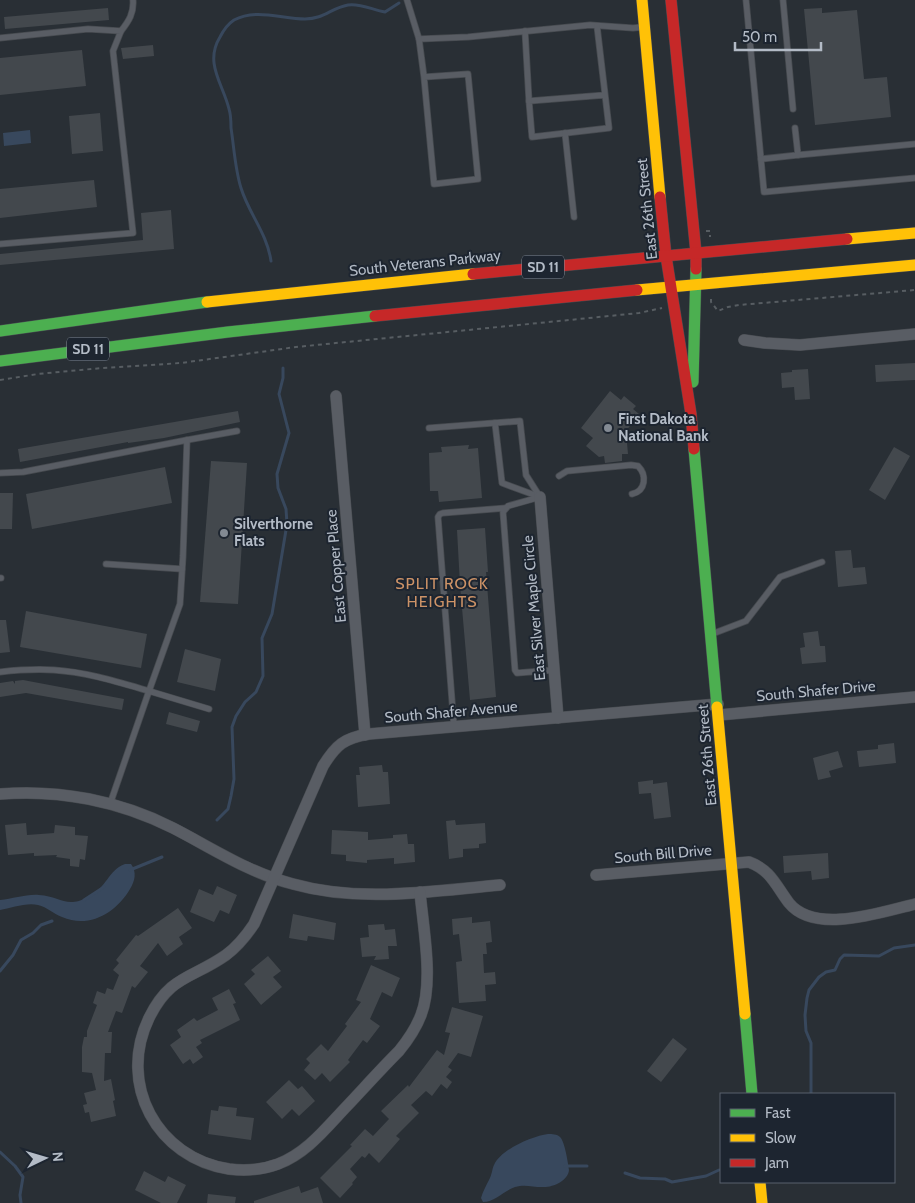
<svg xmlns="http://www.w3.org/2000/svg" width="915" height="1203" font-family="Cabin,sans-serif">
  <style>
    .water { fill: #38485d }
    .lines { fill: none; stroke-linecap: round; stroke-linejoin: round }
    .stream { stroke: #38485d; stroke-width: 3 }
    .building { fill: #43484d }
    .lane-casing { stroke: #474b50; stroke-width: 7 }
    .street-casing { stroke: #474b50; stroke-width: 12 }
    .fast-casing { stroke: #474b50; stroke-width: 12 }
    .slow-casing { stroke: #474b50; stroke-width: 12 }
    .jam-casing { stroke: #474b50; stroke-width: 12 }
    .path { stroke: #575d62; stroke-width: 2; stroke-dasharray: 4 4; stroke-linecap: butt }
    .lane { stroke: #595d64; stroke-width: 5.5 }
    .street { stroke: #595d64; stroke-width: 11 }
    .fast { stroke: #4caf50; stroke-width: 11 }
    .slow { stroke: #ffc107; stroke-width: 11 }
    .jam { stroke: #c62828; stroke-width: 11 }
    .poi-dot { fill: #838a93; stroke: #1d2530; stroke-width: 2 }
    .labels { text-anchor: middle; stroke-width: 4; stroke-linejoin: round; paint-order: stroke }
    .shield { fill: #1d2530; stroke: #868e99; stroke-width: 1 }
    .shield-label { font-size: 14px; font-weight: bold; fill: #b3bbc6 }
    .street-label { font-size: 15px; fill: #b3bbc6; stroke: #1d2530 }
    .poi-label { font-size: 15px; font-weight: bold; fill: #b3bbc6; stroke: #1d2530; text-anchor: start }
    .neighbourhood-label { font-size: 16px; letter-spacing: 1px; fill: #cd9367; stroke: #1d2530 }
  </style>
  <rect width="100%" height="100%" fill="#292f35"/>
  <!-- water -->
  <g class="water">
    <polygon points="30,130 31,143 4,146 3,133"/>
    <path d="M125,864H131C137,872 135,881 130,889C116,913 89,929 62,917C54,914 47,907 38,905C27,902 11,908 0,910V900C13,899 26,894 39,895C60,896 66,909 88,897C107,888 108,870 125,864Z"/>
    <path d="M548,1134C552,1134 557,1134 560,1137C565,1142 568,1163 569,1170C568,1181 552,1188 542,1187C532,1187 525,1184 515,1187C503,1191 495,1202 483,1202L481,1198C483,1191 486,1186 489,1180C492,1175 492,1169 494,1165C501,1149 533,1136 548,1134Z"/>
  </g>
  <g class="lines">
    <!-- stream -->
    <g class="stream">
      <path d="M271,261C267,233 249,214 241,188C235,169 234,147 231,128C231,122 231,115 229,109C223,84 204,63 220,37C223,31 228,24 234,20C256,8 282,19 305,19C324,19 331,8 348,5C360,3 373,10 385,12L399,3"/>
      <polyline points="217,820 228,809 231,796 234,779 232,727 236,716 245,702 256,692 263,676 262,638 272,614 287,524 286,509 278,488 277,474 289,433 279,394 283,378 283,368"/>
      <polyline points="130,870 162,857"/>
      <polyline points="84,900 104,887"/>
      <polyline points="0,971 13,955 21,940 33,933 41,925 52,921"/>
      <polyline points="811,1094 811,1043 806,1031 805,1015 807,998 809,990 819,977 826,972 835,970 840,959 844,955 879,956 894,948 915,945"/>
      <polyline points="0,1152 15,1166 23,1177 20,1195 21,1203"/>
      <polyline points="565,1166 587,1166"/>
      <polyline points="625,1173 640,1178 665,1179 672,1182 706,1176 719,1170"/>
    </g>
  </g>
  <!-- building -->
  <g class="building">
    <polygon points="108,8 109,20 5,29 4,17"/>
    <polygon points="822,8 822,13 857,10 864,79 887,77 891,117 815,125 804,9"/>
    <polygon points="153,45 154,56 123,59 121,48"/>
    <polygon points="82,50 86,86 0,95 0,58"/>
    <polygon points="100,113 103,151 72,154 69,116"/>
    <polygon points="94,180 97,207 0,218 0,189"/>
    <polygon points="171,210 174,249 0,265 0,254 143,240 141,213"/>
    <polygon points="915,363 915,380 876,382 875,365"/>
    <polygon points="808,369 810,399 795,400 794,387 782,388 781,373 792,372 792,370"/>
    <polygon points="610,391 621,400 624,396 636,406 633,409 639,414 626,431 628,454 622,454 622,461 605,463 604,456 599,457 586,446 593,438 581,428"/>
    <polygon points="238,411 240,422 164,438 128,443 128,442 20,462 18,449"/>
    <polygon points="469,445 468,449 478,448 482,498 439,502 438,491 430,491 429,453 442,452 441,447"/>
    <polygon points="894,447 910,456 885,500 869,490"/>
    <polygon points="211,461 247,463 238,604 200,602"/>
    <polygon points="165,467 172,503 32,529 26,494"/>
    <polygon points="0,493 13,493 12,529 0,529"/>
    <polygon points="485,528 488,572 486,572 496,697 470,700 460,585 457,530"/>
    <polygon points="851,550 853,568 865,567 867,584 838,587 835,551"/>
    <polygon points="26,611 147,634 141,668 20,647"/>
    <polygon points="0,620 6,620 10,652 0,653"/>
    <polygon points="818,631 820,646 825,646 826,662 802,664 800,648 805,647 803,633"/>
    <polygon points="185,649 221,659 215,691 177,682"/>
    <polygon points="23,680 124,699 122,710 26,693 0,697 0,683 13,681 15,684 15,681"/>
    <polygon points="169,712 200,721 197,732 166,724"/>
    <polygon points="894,743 896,763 859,767 857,751 878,749 878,745"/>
    <polygon points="838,751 843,767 829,771 831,777 818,780 813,758"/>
    <polygon points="382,765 383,772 388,772 390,804 358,807 356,775 360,775 359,767"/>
    <polygon points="653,780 653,784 667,782 671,817 654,819 651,793 639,794 638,782"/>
    <polygon points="455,820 456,825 485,823 486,843 479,844 479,848 463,849 463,857 449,859 446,821"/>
    <polygon points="26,823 27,835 54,833 55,825 75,827 75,835 88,836 85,860 80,859 79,867 70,866 70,859 56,857 57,855 34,856 34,853 8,855 5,825"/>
    <polygon points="332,830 368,832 368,840 393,838 393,835 407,834 408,844 414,844 415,862 394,864 394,858 367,860 367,863 346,861 346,855 331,854"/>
    <polygon points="828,853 829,878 812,880 811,871 784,873 783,856"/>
    <polygon points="217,886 237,895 229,914 220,910 214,922 190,912 199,889 213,895"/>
    <polygon points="178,908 192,928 179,937 183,944 167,956 158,943 140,966 148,972 135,988 132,986 122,1013 116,1011 108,1032 112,1032 111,1053 105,1053 104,1081 111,1079 115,1100 113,1101 116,1116 91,1122 89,1112 85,1113 83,1105 87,1104 84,1093 96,1090 92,1073 82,1072 82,1047 84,1037 87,1037 87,1031 97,1005 93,1003 97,991 105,994 107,988 113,990 119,975 113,970 119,963 116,960 136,935 138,936"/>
    <polygon points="293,914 336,923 334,940 308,936 307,941 289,938"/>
    <polygon points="472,917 472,923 490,921 492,942 486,943 487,954 483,954 484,973 495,972 496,984 485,985 486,1001 459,1003 456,962 462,961 459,934 453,935 452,919"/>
    <polygon points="384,924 385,930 395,929 397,946 388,946 389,959 374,960 376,956 362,957 360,938 369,937 368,925"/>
    <polygon points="268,956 281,971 273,977 282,987 261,1005 244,984 255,974 251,970"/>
    <polygon points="371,965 400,978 392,997 382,992 370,1019 380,1026 367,1043 363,1040 348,1060 350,1062 330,1082 322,1073 315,1080 304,1070 310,1063 306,1059 321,1044 328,1051 347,1026 345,1024 361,1002 356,1000"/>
    <polygon points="229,989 236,1003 233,1004 240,1020 200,1040 202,1043 196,1047 203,1057 193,1064 190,1059 183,1064 170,1045 181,1037 177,1030 194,1018 197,1021 218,1010 212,998"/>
    <polygon points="452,1007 483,1016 471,1057 458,1053 448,1067 452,1070 446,1077 452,1082 447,1089 441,1084 432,1096 426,1091 411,1105 419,1113 396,1136 400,1139 379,1163 369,1153 365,1158 362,1156 350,1169 357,1177 352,1183 353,1184 340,1198 320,1178 352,1146 350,1145 365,1129 373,1136 389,1119 381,1111 408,1085 409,1087 437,1050 444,1055 450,1033 445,1032"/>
    <polygon points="673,1038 687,1049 661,1082 647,1071"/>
    <polygon points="289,1080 298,1089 302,1086 315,1101 299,1116 292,1109 282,1119 266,1102"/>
    <polygon points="219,1106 237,1108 236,1116 254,1118 251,1140 208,1134 211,1110 218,1111"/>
    <polygon points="144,1171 165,1182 168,1176 186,1185 177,1203 161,1203 135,1190"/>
    <polygon points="299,1186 301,1193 318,1187 323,1203 254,1203 254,1201"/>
    <polygon points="208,1194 236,1197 235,1203 207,1203"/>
  </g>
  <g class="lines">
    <defs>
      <g id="lane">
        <polyline points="407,0 419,39 468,37 590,25 633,28 643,27"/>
        <polyline points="746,0 764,192 915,178"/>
        <polyline points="783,0 793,109"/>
        <polyline points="597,26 609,128 532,137 529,101 605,95"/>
        <path d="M121,31C129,21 134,13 133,0"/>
        <polyline points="525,31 529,101"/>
        <polyline points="0,38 88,29 121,31 113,51 133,233 0,244"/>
        <polyline points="419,39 424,77 434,184 478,179 468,74 424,77"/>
        <polyline points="565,133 574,217"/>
        <polyline points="798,155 915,144"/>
        <polyline points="761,159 798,155 795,128"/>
        <polyline points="495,423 502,483 540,497"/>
        <polyline points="429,428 520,421 526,475 540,497"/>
        <polyline points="187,440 237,431"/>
        <path d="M0,473L23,472L187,440L183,556L180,604L149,691C118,682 86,672 54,670C36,669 18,670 0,672"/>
        <path d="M559,476L567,471L631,465L638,466C647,475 646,491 632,494"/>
        <polyline points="540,497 508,506 503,512 515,670 517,673 554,670"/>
        <polyline points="106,564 182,569"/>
        <polyline points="0,578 1,578"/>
        <polyline points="712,634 746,621 780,577 822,562"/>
        <polyline points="454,727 438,517 440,514 443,513 506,508"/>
        <polyline points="110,804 149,691 209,709"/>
      </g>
      <g id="street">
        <polyline points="744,340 765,343 800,345 915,334"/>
        <polyline points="336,396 365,735"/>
        <polyline points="540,497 558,718"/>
        <polyline points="719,715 915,697"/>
        <path d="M0,794C59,789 120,801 173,828C212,848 249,873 293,884C360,903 431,891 500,885"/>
        <path d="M596,875L749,862C771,870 776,886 789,903C815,935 881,912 915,904"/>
        <path d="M420,892C423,927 434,982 421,1015C416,1028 408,1040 399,1051C381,1069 364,1088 347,1106C326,1128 307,1153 278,1164C262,1170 246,1171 229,1169C157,1158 117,1084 149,1018C170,975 192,979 226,955C238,946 246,936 254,924L323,766C336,745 344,738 369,734L718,704"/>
      </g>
      <g id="fast">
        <polyline points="0,331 207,302"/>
        <polyline points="0,361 228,332 375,316"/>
        <polyline points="693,382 696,269"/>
        <polyline points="694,449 717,707"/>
        <polyline points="745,1014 752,1094"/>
      </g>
      <g id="slow">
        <polyline points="642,0 660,197"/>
        <polyline points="847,239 915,233"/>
        <polyline points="637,290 915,265"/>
        <polyline points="207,302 473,274"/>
        <polyline points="717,707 745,1014"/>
        <polyline points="760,1182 762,1203"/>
      </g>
      <g id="jam">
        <polyline points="671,0 696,253 696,269"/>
        <polyline points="660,197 666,256 691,414 694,449"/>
        <polyline points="473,274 847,239"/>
        <polyline points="375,316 637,290"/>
      </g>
    </defs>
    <!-- lane casing -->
    <use href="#lane" class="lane-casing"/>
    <!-- street casing -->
    <use href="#street" class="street-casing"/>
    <!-- fast casing -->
    <use href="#fast" class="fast-casing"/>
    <!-- slow casing -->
    <use href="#slow" class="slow-casing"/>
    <!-- jam casing -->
    <use href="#jam" class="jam-casing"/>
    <!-- path -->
    <g class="path">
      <polyline points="706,231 710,231 710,237"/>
      <polyline points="711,299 711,302 718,311 728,307 739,305 915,290"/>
      <polyline points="0,380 38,374 102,368 181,363 296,347 559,321 639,313 662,308"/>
    </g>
    <!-- lane -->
    <use href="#lane" class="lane"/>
    <!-- street -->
    <use href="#street" class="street"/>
    <!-- fast -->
    <use href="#fast" class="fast"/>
    <!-- slow -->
    <use href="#slow" class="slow"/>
    <!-- jam -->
    <use href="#jam" class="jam"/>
  </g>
  <!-- markers -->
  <g class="poi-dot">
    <circle cx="608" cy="428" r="5"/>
    <circle cx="224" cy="533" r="5"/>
  </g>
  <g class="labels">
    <!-- shield labels -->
    <g class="shield">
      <rect x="522" y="255.5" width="42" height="23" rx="4"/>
      <rect x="67" y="337.5" width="42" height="23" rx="4"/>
    </g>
    <g class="shield-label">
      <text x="543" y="272">SD 11</text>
      <text x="88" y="354">SD 11</text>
    </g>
    <!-- street labels -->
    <g class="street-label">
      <text transform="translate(647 209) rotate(-96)" y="5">East 26th Street</text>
      <text transform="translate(425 263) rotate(-6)" y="5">South Veterans Parkway</text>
      <text transform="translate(336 566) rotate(-95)" y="5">East Copper Place</text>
      <text transform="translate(534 608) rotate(-95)" y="5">East Silver Maple Circle</text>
      <text transform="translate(816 691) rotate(-5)" y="5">South Shafer Drive</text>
      <text transform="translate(451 712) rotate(-5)" y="5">South Shafer Avenue</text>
      <text transform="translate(707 755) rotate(-95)" y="5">East 26th Street</text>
      <text transform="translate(663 854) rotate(-5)" y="5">South Bill Drive</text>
    </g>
    <!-- poi labels -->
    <g class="poi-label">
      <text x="618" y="424">First Dakota<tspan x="618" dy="17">National Bank</tspan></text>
      <text x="234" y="529">Silverthorne<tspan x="234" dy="17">Flats</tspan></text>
    </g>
    <!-- neighbourhood labels -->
    <g class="neighbourhood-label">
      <text x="442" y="589">SPLIT ROCK<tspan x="442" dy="18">HEIGHTS</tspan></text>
    </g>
  </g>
  <!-- legend -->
  <rect x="720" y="1093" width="175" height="90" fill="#1d2530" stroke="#59616c"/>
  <rect x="730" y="1109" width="25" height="8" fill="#4caf50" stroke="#59616c"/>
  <text x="765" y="1118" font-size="15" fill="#b3bbc6">Fast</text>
  <rect x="730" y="1134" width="25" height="8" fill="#ffc107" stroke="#59616c"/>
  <text x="765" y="1143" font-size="15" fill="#b3bbc6">Slow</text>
  <rect x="730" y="1159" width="25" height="8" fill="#c62828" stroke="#59616c"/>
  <text x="765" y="1168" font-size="15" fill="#b3bbc6">Jam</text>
  <!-- north arrow -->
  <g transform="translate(45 1158) rotate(85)" stroke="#1d2530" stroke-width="4" paint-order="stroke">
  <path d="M0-4L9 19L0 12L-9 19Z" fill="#b3bbc6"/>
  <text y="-8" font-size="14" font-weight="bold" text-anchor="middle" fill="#b3bbc6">N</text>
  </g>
  <!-- scale -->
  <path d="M735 42v8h86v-8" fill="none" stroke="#b3bbc6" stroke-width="2.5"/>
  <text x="742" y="42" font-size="15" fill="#b3bbc6" stroke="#1d2530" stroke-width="4" paint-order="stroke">50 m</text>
</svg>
